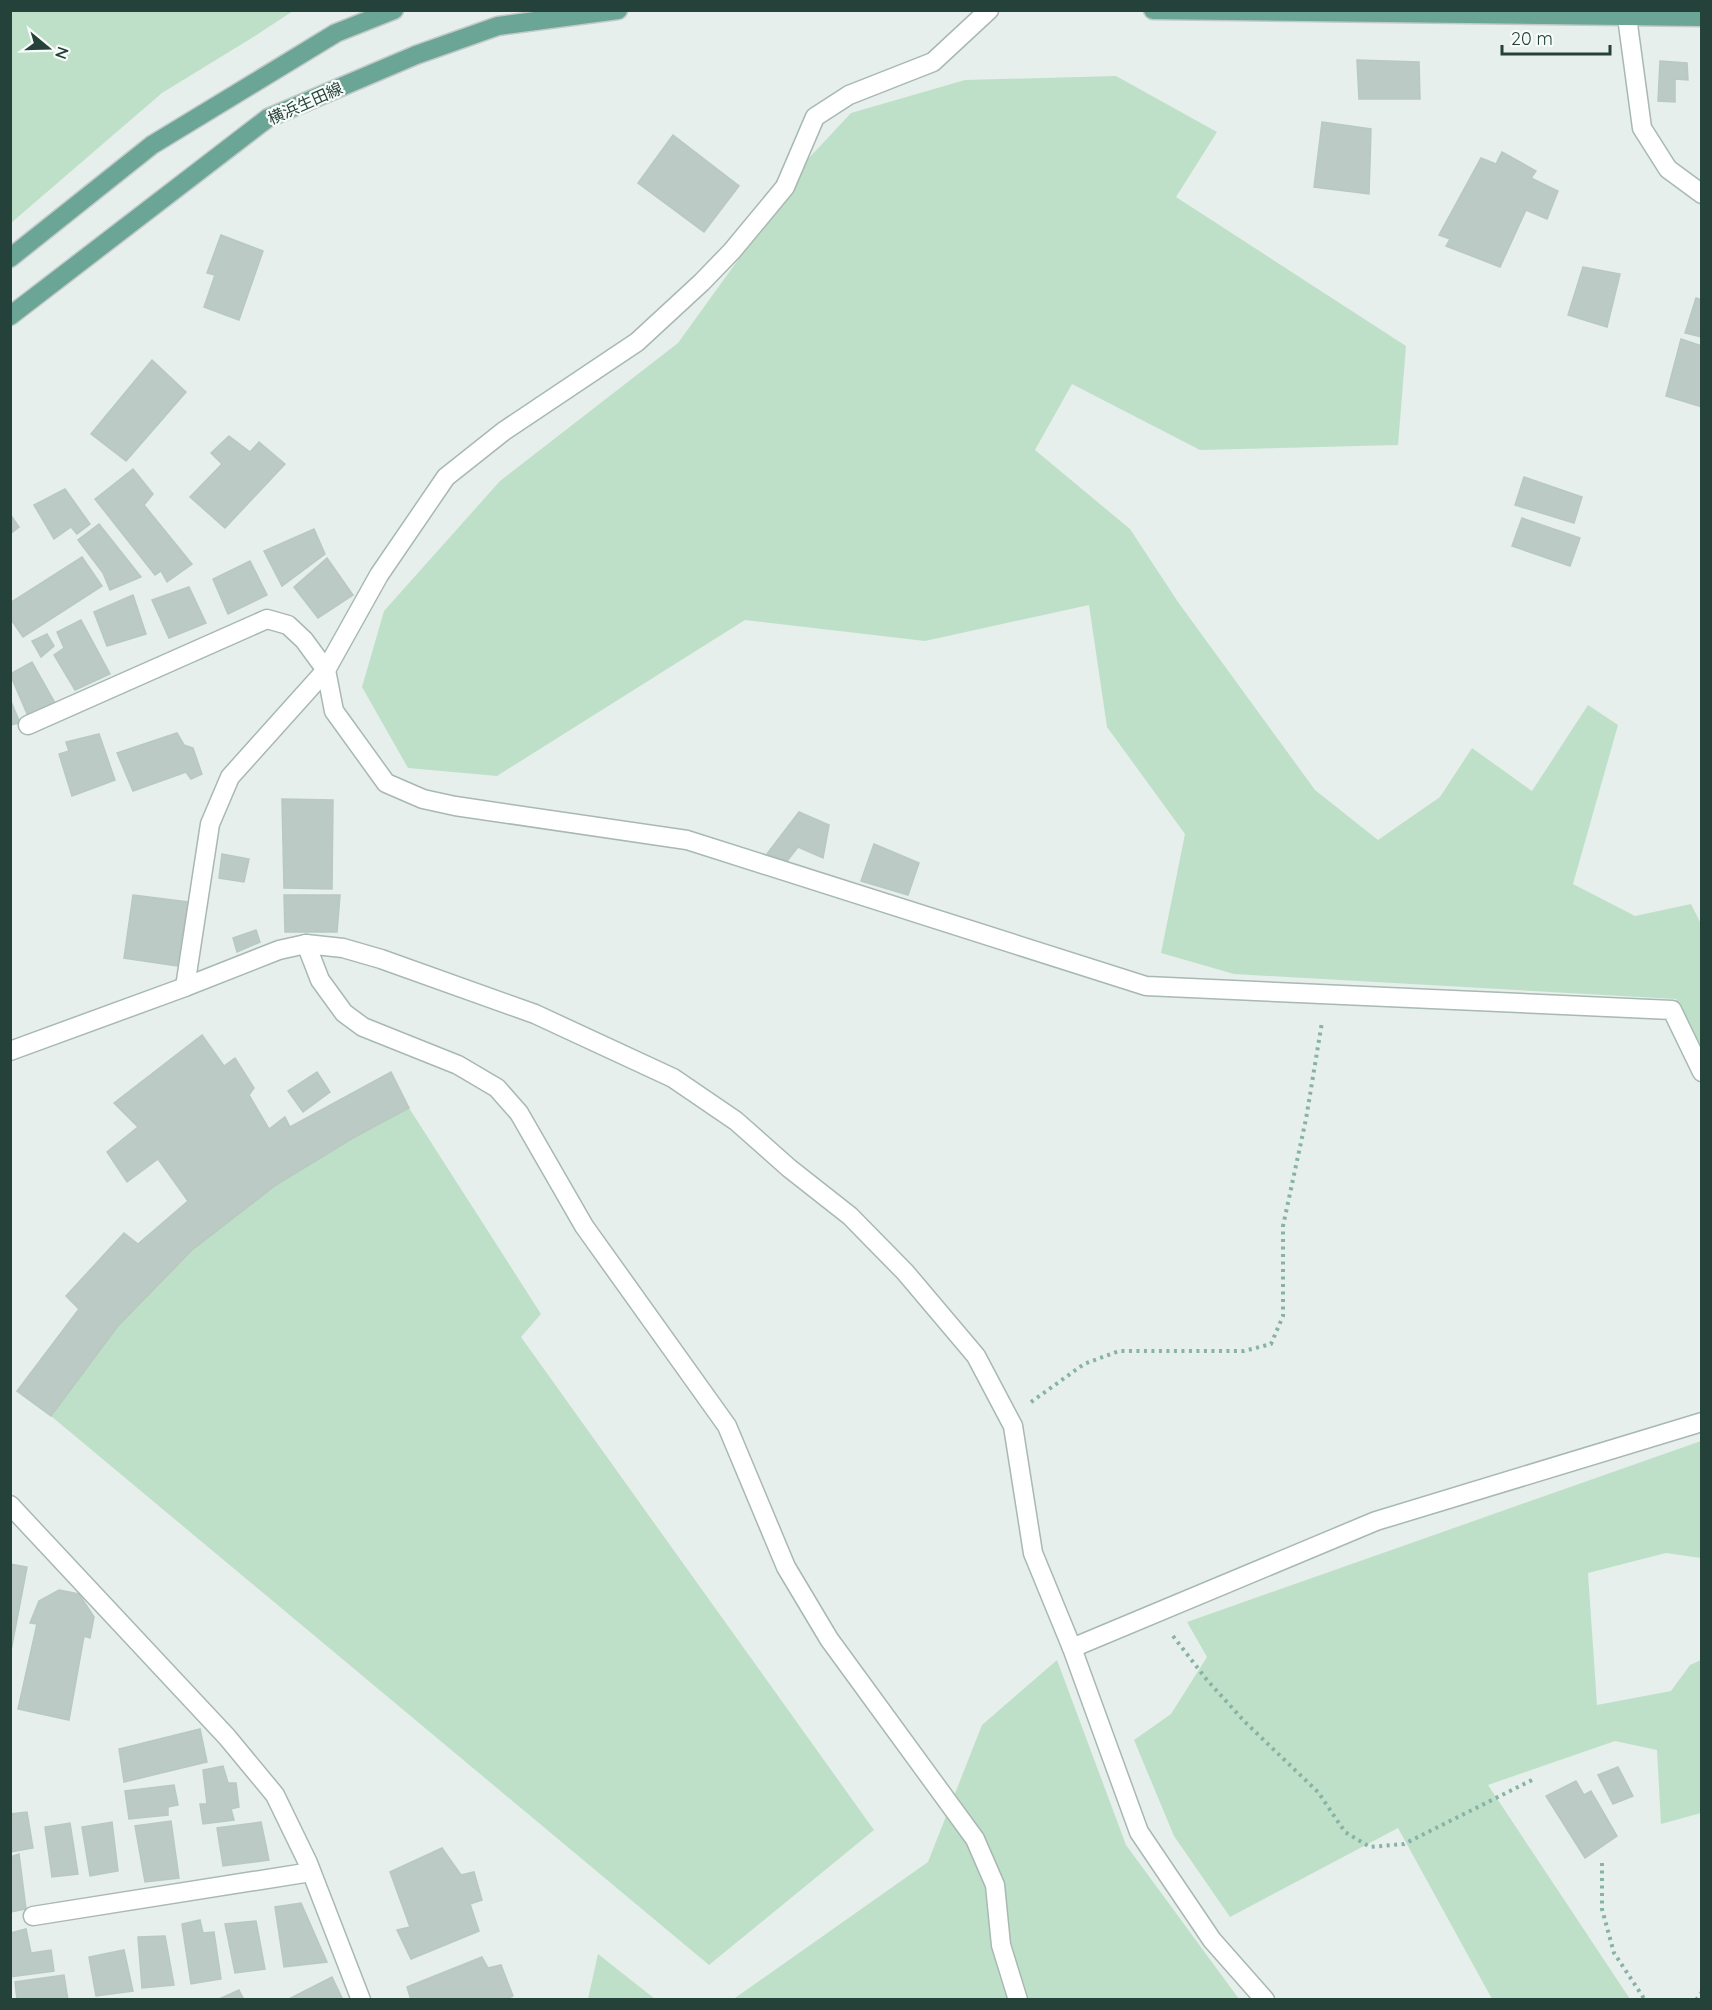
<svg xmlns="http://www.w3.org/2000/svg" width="1712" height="2010" font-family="Quicksand,'Noto Sans JP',sans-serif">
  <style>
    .green { fill: #bfe0c8 }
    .building { fill: #bbcac4; stroke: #b8c9c2; stroke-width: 1.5 }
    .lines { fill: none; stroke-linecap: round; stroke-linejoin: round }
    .street-casing { stroke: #a8b8b2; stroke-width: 21 }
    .primary-casing { stroke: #c2cac8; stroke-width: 21 }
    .path { stroke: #86b3a5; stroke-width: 4; stroke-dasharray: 3 4.5; stroke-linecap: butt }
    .street { stroke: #fff; stroke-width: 18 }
    .primary { stroke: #6aa596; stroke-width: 18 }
    .labels { text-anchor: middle; stroke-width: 4.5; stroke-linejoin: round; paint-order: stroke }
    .street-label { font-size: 16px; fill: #24423a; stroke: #f7fbf9 }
  </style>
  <rect width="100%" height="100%" fill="#e6efeb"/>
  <!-- green -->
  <g class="green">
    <polygon points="11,10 293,10 293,11 255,36 162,93 11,223"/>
    <polygon points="1116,76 1217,132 1176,197 1406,346 1398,445 1200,450 1072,384 1035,450 1130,529 1178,602 1315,790 1378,840 1440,797 1472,748 1532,791 1588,705 1618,725 1573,884 1635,916 1691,904 1701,924 1701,1051 1676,999 1234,974 1161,953 1185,834 1107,727 1089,605 925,641 745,620 497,776 408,768 362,687 384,611 500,481 678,343 743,253 766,204 851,113 965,80"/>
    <polygon points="409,1108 541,1314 521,1337 874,1830 709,1965 51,1416 118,1326 192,1250 276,1185 353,1138"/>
    <polygon points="1701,1441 1701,1558 1666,1553 1588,1573 1597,1705 1671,1691 1690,1665 1701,1660 1701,1813 1661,1824 1657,1750 1615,1741 1488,1785 1630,1999 1492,1999 1398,1828 1230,1917 1174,1836 1134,1740 1171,1714 1207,1657 1187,1622"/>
    <polygon points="1057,1660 1126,1845 1239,1999 732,2000 928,1862 982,1725"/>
    <polygon points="598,1954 655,1999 588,1999"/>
  </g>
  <!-- building -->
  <g class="building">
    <polygon points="1357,60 1419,62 1420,99 1359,99"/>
    <polygon points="1660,61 1687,63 1688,80 1675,79 1675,102 1658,101"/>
    <polygon points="1322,122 1371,129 1369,194 1314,187"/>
    <polygon points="673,135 739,186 704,232 638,183"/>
    <polygon points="1502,152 1536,171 1531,178 1558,191 1547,219 1526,210 1500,267 1446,246 1450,239 1439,235 1481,158 1496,164"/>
    <polygon points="221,235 263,251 239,320 204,307 215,275 207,273"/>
    <polygon points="1583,267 1620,274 1607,327 1568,315"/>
    <polygon points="1696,298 1702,300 1702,337 1685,333"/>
    <polygon points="1681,339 1702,346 1702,407 1666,396"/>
    <polygon points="152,360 186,392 126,461 91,434"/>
    <polygon points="229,436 250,452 259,442 285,464 225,528 190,497 222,464 211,453"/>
    <polygon points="133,469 153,494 144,505 192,564 167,582 161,571 155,575 95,499"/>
    <polygon points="1524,477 1582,497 1574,523 1515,505"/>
    <polygon points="65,489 90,524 77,534 71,527 54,539 34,505"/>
    <polygon points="10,514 19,527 10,534"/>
    <polygon points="1522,518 1580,538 1570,566 1512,546"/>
    <polygon points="99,524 141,577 110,590 103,573 78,540"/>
    <polygon points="314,529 325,554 282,586 264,551"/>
    <polygon points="82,557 102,586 23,637 10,618 10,603"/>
    <polygon points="327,558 353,595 318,618 294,587"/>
    <polygon points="250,561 267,595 228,614 213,579"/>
    <polygon points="189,587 206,623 169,638 152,600"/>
    <polygon points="133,595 146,634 107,646 94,612"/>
    <polygon points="81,620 110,674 75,690 54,655 64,648 57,632"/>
    <polygon points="47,634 54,646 41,657 32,641"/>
    <polygon points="32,662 55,703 28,716 10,674"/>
    <polygon points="10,699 20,723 10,725"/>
    <polygon points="177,733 184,745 193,748 202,774 191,779 186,772 133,791 117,753"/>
    <polygon points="99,734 115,780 72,796 59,754 69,751 66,742"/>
    <polygon points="282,799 333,800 332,889 284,888"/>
    <polygon points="799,812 829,825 823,858 798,847 787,861 767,854"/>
    <polygon points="874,844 919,863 908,895 861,881"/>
    <polygon points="222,854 249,859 244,882 219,878"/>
    <polygon points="133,895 188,902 177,966 124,958"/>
    <polygon points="284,895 340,895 337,932 285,932"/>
    <polygon points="256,930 260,942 237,952 233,938"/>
    <polygon points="202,1035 224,1066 235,1058 254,1088 249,1095 269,1129 285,1117 290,1127 391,1072 409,1108 353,1138 276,1185 192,1250 118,1326 51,1416 17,1391 79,1309 66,1296 124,1233 138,1244 188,1201 158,1159 127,1182 107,1152 138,1127 114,1103"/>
    <polygon points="317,1072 330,1092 303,1112 288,1091"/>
    <polygon points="10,1564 27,1567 10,1656"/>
    <polygon points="59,1590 79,1594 94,1617 90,1638 84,1636 69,1720 18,1709 37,1624 30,1623 39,1601"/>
    <polygon points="200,1729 207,1762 124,1782 119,1749"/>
    <polygon points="223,1766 228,1783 236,1783 239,1807 231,1809 234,1820 203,1824 200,1804 207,1804 203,1770"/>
    <polygon points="1618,1767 1633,1796 1613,1804 1598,1775"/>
    <polygon points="1576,1781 1584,1795 1591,1791 1617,1836 1585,1858 1546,1796"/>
    <polygon points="174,1785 178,1805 168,1807 168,1815 129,1819 125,1791"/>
    <polygon points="27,1812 33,1848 10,1852 10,1814"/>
    <polygon points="171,1821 179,1878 145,1882 135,1826"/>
    <polygon points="112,1822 118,1871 90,1876 82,1827"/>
    <polygon points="261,1822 269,1860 223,1866 217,1828"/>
    <polygon points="70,1823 78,1874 52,1877 45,1827"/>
    <polygon points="442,1848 461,1875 474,1872 482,1900 470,1904 479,1931 411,1959 397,1930 410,1927 390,1872"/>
    <polygon points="19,1854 26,1909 10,1912 10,1857"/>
    <polygon points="301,1903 327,1962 284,1967 275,1907"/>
    <polygon points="200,1920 203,1933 214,1932 221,1979 191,1984 182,1924"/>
    <polygon points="256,1921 265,1969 235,1973 225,1924"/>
    <polygon points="26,1929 31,1953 51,1950 54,1971 10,1977 10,1933"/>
    <polygon points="165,1936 174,1985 142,1988 138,1937"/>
    <polygon points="124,1950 133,1991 96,1996 89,1957"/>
    <polygon points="482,1957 488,1968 501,1965 513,1996 505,2000 411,2000 407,1987"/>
    <polygon points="64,1975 68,2000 17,2000 15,1982"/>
    <polygon points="332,1977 343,2000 287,2000"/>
    <polygon points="239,1990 244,2000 217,2000"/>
  </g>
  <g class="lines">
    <defs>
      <g id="street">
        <polyline points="1627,17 1642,128 1668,169 1702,194"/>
        <polyline points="28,725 267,619 288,625 304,640 326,670 334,711 386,783 423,799 455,806 687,840 1146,986 1672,1010 1702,1072"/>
        <polyline points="306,944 320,980 344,1013 363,1027 458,1065 497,1088 519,1113 584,1226 727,1426 786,1567 829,1639 975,1839 995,1885 1001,1945 1018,2000"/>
        <polyline points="185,987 210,824 230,777 326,670 379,575 446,477 504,431 637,342 702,282 732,251 785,187 815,117 849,95 933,62 989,10"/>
        <polyline points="10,1051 185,987 279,950 306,944 343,948 381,959 535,1014 673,1078 736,1121 789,1168 850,1216 905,1272 976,1356 1013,1426 1033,1553 1072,1648 1139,1832 1212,1940 1265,2000"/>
        <polyline points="10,1505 227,1737 275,1795 308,1863 361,2000"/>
        <polyline points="1072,1648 1376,1521 1702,1422"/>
        <polyline points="33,1916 311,1872"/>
      </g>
      <g id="primary">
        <polyline points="1153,10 1702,17"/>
        <polyline points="10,258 152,145 336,33 394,10"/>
        <polyline points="10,316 268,118 416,55 498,26 618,10"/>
      </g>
    </defs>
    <!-- street casing -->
    <use href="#street" class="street-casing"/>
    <!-- primary casing -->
    <use href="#primary" class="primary-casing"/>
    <!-- path -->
    <g class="path">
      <polyline points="1031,1402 1084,1364 1119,1351 1244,1351 1271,1344 1283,1316 1283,1226 1306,1119 1322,1022"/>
      <polyline points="1173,1636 1207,1680 1245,1722 1318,1792 1345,1832 1370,1847 1404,1844 1532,1780"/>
      <polyline points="1602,1863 1602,1909 1614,1953 1645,2000"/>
      <polyline points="1696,2000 1702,1992"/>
    </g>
    <!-- street -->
    <use href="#street" class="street"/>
    <!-- primary -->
    <use href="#primary" class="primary"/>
  </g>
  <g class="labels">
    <!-- street labels -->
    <g class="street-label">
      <text transform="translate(305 103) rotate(-24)" y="6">横浜生田線</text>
    </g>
  </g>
  <!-- border -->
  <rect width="1712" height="2010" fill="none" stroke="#24423a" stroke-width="24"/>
  <!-- north arrow -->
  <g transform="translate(48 48) rotate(109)" stroke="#f7fbf9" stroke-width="4.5" paint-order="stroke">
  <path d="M0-4.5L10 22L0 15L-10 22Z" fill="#24423a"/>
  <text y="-9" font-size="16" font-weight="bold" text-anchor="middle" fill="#24423a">N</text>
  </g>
  <!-- scale -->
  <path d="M1502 45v9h108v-9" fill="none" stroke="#24423a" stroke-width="3"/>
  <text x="1511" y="45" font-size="18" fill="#24423a" stroke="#f7fbf9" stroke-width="4.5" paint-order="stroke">20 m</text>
</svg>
